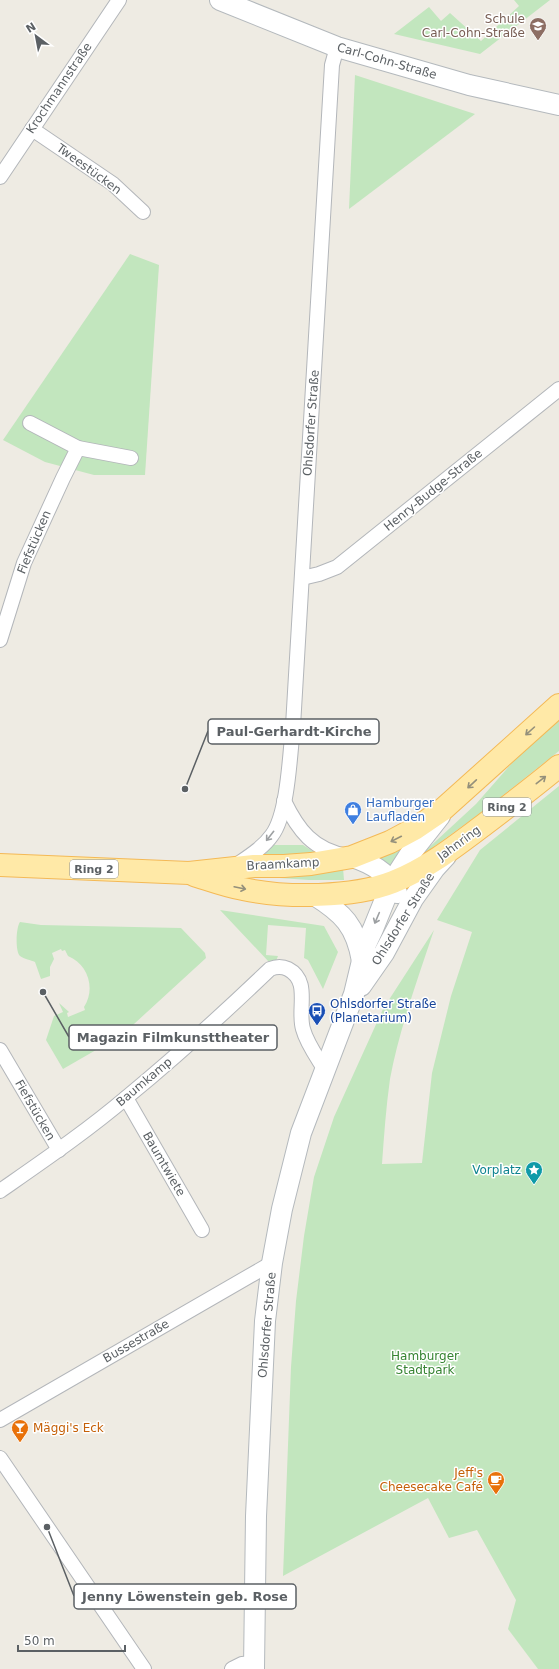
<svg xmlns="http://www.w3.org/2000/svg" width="559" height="1669" font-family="'DejaVu Sans',sans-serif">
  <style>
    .green { fill: #c2e6be }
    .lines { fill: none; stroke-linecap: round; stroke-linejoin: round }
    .street-casing { stroke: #b3b6ba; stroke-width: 16 }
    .secondary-casing { stroke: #b4b9bd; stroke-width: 22 }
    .primary-casing { stroke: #f4b956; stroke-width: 24 }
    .street { stroke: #fff; stroke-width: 14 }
    .secondary { stroke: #fff; stroke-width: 20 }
    .primary { stroke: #ffe9a7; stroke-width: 22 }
    .oneway { stroke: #94907b }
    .oneway2 { stroke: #9da0a2 }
    .labels { text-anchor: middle; stroke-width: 3; stroke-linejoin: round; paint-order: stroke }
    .shield { fill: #fff; stroke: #8c9092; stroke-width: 1 }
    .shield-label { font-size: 11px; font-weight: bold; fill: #5b6064 }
    .education-label { font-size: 12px; fill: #785e54; stroke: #fff; text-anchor: end }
    .street-label { font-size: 12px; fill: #5b6064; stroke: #fff }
    .shop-label { font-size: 12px; fill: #366cbe; stroke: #fff; text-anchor: start }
    .transit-label { font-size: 12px; fill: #164399; stroke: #fff; text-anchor: start }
    .culture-label { font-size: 12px; fill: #0d838f; stroke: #fff; text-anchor: end }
    .park-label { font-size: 12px; fill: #368432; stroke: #fff }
    .food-label { font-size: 12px; fill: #c56008; stroke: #fff; text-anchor: start }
    .leader { fill: none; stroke: #5b6064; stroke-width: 1.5 }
    .callout-dot { fill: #5b6064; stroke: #fff; stroke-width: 1.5 }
    .callout { fill: #fff; stroke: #5b6064; stroke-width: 1.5 }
    .callout-label { font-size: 13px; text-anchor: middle; font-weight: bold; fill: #5b6064 }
  </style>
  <rect width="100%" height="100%" fill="#eeebe3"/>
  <!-- green -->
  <g class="green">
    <polygon points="514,0 550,0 480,54 394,34 429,7 441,21 450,13 481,41 519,6"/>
    <polygon points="355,75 475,114 349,209"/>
    <polygon points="130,254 159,265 145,475 94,475 45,462 3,440"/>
    <polygon points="559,720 559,751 482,812 424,854 423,853 476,804 520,754"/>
    <path d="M559,786V1669H538L508,1629L516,1600L477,1530L449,1538L428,1498L283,1576L291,1367L296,1301L304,1236L314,1177L334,1117L383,1009L434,930C418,978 399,1030 390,1079C386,1107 384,1136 382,1164L422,1163L432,1073L451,996L472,932L437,920L480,850Z"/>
    <polygon points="404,843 393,869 373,858"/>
    <polygon points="274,845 303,845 319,855 261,858"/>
    <polygon points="343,868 344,880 309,880 249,876"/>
    <polygon points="220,910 324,926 338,952 323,989 308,960 304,958 306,928 268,925 266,955 278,956 276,961 269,962"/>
    <path d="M20,922L41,925L181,928L205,953L206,958L122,1035L63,1069L46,1040L54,1016L63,1012L59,1003L69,1012L67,1013L68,1017L85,1010L84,1007C96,989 88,964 68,956L65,950L62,951L61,949L52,953L54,959L50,967V976L41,979L35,962C31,960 24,959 20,956C15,952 16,927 20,922Z"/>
  </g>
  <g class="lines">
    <defs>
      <g id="street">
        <polyline points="32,129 113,184 143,212"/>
        <polyline points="0,177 119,0"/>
        <polyline points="30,423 78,448 131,458"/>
        <polyline points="302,578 319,574 337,567 559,389"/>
        <polyline points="0,640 24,563 63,478 78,448"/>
        <path d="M284,801C298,830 313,850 347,856"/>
        <path d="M235,866C248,857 263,848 272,835C288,814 290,753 293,726L332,65L337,47"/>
        <polyline points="0,1050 59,1150"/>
        <polyline points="126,1098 202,1230"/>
        <path d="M0,1191C43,1161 87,1131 127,1097C177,1056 224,1013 270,969C277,966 282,966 288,969C311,981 297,1009 303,1029C307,1044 317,1057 325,1070"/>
        <polyline points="0,1420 272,1263"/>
        <polyline points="0,1458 144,1669"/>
        <polyline points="232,1669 242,1664 253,1663"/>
      </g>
      <g id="secondary">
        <polyline points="220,0 337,47 469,85 559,105"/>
        <path d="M352,857C371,863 390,873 397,893"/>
        <path d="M314,895C343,913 356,926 362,961"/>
        <polyline points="361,986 384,953 413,899 435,868 446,856"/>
        <polyline points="254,1669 256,1516 265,1321 272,1263 282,1209 301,1133 354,994 366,944 373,929 392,882 410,854 440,816"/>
      </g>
      <g id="primary">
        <polyline points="0,865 189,873 254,866 284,866 311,864 352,857 390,842 416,828 441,811 559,705"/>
        <path d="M194,875C210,880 226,886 243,889C286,898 352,898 393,882C428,868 456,846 485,824C510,805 535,786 559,766"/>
      </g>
    </defs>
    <!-- street casing -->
    <use href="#street" class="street-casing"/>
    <!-- secondary casing -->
    <use href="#secondary" class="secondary-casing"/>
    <!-- primary casing -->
    <use href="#primary" class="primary-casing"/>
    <!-- street -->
    <use href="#street" class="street"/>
    <!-- secondary -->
    <use href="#secondary" class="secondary"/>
    <!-- primary -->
    <use href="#primary" class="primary"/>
  </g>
  <!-- one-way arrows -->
  <defs><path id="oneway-shaft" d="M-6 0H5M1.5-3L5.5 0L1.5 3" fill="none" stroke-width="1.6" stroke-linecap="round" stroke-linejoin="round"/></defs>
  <g class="oneway">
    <use href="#oneway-shaft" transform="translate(530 731) rotate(138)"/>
    <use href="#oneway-shaft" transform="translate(541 780) rotate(-38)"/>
    <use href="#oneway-shaft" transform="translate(472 784) rotate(137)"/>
    <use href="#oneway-shaft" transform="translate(396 839) rotate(153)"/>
    <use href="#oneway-shaft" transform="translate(240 888) rotate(12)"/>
  </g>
  <g class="oneway2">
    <use href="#oneway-shaft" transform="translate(270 836) rotate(128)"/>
    <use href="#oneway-shaft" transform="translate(377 918) rotate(113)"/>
  </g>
  <!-- icons -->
  <defs>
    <symbol id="school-pin" viewBox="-11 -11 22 30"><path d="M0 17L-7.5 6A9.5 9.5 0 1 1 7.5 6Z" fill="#8d6e63" stroke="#fff"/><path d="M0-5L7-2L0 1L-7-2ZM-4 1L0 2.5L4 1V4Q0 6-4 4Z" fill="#fff"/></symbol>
    <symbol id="shop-pin" viewBox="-11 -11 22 30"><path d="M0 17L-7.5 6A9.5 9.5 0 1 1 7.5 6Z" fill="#3f7fe0" stroke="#fff"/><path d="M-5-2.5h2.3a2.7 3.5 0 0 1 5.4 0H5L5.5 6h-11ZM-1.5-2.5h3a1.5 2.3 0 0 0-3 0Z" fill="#fff"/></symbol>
    <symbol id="bus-pin" viewBox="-11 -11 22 30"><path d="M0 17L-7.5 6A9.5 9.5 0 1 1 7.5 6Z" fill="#1a4fb4" stroke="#fff"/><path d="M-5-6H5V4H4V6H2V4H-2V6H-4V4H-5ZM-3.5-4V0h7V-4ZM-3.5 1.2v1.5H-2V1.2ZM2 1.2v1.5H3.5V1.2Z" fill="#fff"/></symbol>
    <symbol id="sight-pin" viewBox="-11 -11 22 30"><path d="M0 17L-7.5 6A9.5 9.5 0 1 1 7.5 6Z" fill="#0f9aa8" stroke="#fff"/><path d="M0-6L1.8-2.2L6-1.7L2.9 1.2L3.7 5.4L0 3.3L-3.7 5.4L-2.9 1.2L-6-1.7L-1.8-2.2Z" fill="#fff"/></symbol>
    <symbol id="bar-pin" viewBox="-11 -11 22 30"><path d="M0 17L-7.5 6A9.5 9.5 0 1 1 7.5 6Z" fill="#e8710a" stroke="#fff"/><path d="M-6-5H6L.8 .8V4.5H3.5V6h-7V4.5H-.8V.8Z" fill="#fff"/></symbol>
    <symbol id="cafe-pin" viewBox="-11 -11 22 30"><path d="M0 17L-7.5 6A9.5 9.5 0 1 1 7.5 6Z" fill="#e8710a" stroke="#fff"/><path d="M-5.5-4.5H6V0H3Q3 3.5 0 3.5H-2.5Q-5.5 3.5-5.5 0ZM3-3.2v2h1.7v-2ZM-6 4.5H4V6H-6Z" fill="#fff"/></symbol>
  </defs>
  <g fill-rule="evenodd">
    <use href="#school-pin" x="528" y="16" width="20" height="27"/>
    <use href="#shop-pin" x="343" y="800" width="20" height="27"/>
    <use href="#bus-pin" x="307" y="1001" width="20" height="27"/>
    <use href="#sight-pin" x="524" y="1160" width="20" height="27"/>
    <use href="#bar-pin" x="10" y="1418" width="20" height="27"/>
    <use href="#cafe-pin" x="486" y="1470" width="20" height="27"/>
  </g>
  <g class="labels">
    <!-- shield labels -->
    <g class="shield">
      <rect x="483" y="798" width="48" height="18" rx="3"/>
      <rect x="70" y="860" width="48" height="18" rx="3"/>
    </g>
    <g class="shield-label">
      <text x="507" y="811">Ring 2</text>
      <text x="94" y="873">Ring 2</text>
    </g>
    <!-- education labels -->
    <g class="education-label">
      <text x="525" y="23">Schule<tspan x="525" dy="14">Carl-Cohn-Straße</tspan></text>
    </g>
    <!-- street labels -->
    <g class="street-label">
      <text transform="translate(387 61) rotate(16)" y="4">Carl-Cohn-Straße</text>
      <text transform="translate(59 88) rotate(-56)" y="4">Krochmannstraße</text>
      <text transform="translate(89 169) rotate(36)" y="4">Tweestücken</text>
      <text transform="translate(311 423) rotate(-86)" y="4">Ohlsdorfer Straße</text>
      <text transform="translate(433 490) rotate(-39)" y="4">Henry-Budge-Straße</text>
      <text transform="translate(34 542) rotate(-67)" y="4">Fiefstücken</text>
      <text transform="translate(459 843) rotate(-36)" y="4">Jahnring</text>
      <text transform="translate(283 864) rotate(-3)" y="4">Braamkamp</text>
      <text transform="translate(403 919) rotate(-58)" y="4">Ohlsdorfer Straße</text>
      <text transform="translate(144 1082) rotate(-40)" y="4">Baumkamp</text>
      <text transform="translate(35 1110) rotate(60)" y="4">Fiefstücken</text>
      <text transform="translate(164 1164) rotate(60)" y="4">Baumtwiete</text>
      <text transform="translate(267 1325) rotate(-85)" y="4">Ohlsdorfer Straße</text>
      <text transform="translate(136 1341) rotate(-30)" y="4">Bussestraße</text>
    </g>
    <!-- shop labels -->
    <g class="shop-label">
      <text x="366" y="807">Hamburger<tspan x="366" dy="14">Laufladen</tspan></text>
    </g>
    <!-- transit labels -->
    <g class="transit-label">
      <text x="330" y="1008">Ohlsdorfer Straße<tspan x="330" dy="14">(Planetarium)</tspan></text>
    </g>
    <!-- culture labels -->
    <g class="culture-label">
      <text x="521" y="1174">Vorplatz</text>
    </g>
    <!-- park labels -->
    <g class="park-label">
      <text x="425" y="1360">Hamburger<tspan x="425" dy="14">Stadtpark</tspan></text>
    </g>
    <!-- food labels -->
    <g class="food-label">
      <text x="33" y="1432">Mäggi's Eck</text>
      <text x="483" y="1477" text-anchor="end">Jeff's<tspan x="483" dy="14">Cheesecake Café</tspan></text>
    </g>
  </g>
  <!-- callouts -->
  <path class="leader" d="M185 789L208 731M43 992L69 1037M47 1527L74 1596"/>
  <g class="callout-dot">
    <circle cx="185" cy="789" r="4"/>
    <circle cx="43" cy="992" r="4"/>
    <circle cx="47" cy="1527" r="4"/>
  </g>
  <g class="callout">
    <rect x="208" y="719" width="171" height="25" rx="4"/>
    <rect x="69" y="1025" width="208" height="25" rx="4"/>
    <rect x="74" y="1584" width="222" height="25" rx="4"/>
  </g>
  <g class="callout-label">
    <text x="294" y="736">Paul-Gerhardt-Kirche</text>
    <text x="173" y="1042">Magazin Filmkunsttheater</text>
    <text x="185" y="1601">Jenny Löwenstein geb. Rose</text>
  </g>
  <!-- north arrow -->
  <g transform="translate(36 36) rotate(328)" stroke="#ffffff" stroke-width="3" paint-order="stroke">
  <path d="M0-3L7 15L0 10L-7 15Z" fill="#5b6064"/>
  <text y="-6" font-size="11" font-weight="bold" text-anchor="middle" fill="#5b6064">N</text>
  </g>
  <!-- scale -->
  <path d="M18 1645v6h107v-6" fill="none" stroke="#5b6064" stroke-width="2"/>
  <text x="24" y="1645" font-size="12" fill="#5b6064" stroke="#ffffff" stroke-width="3" paint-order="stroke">50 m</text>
</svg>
